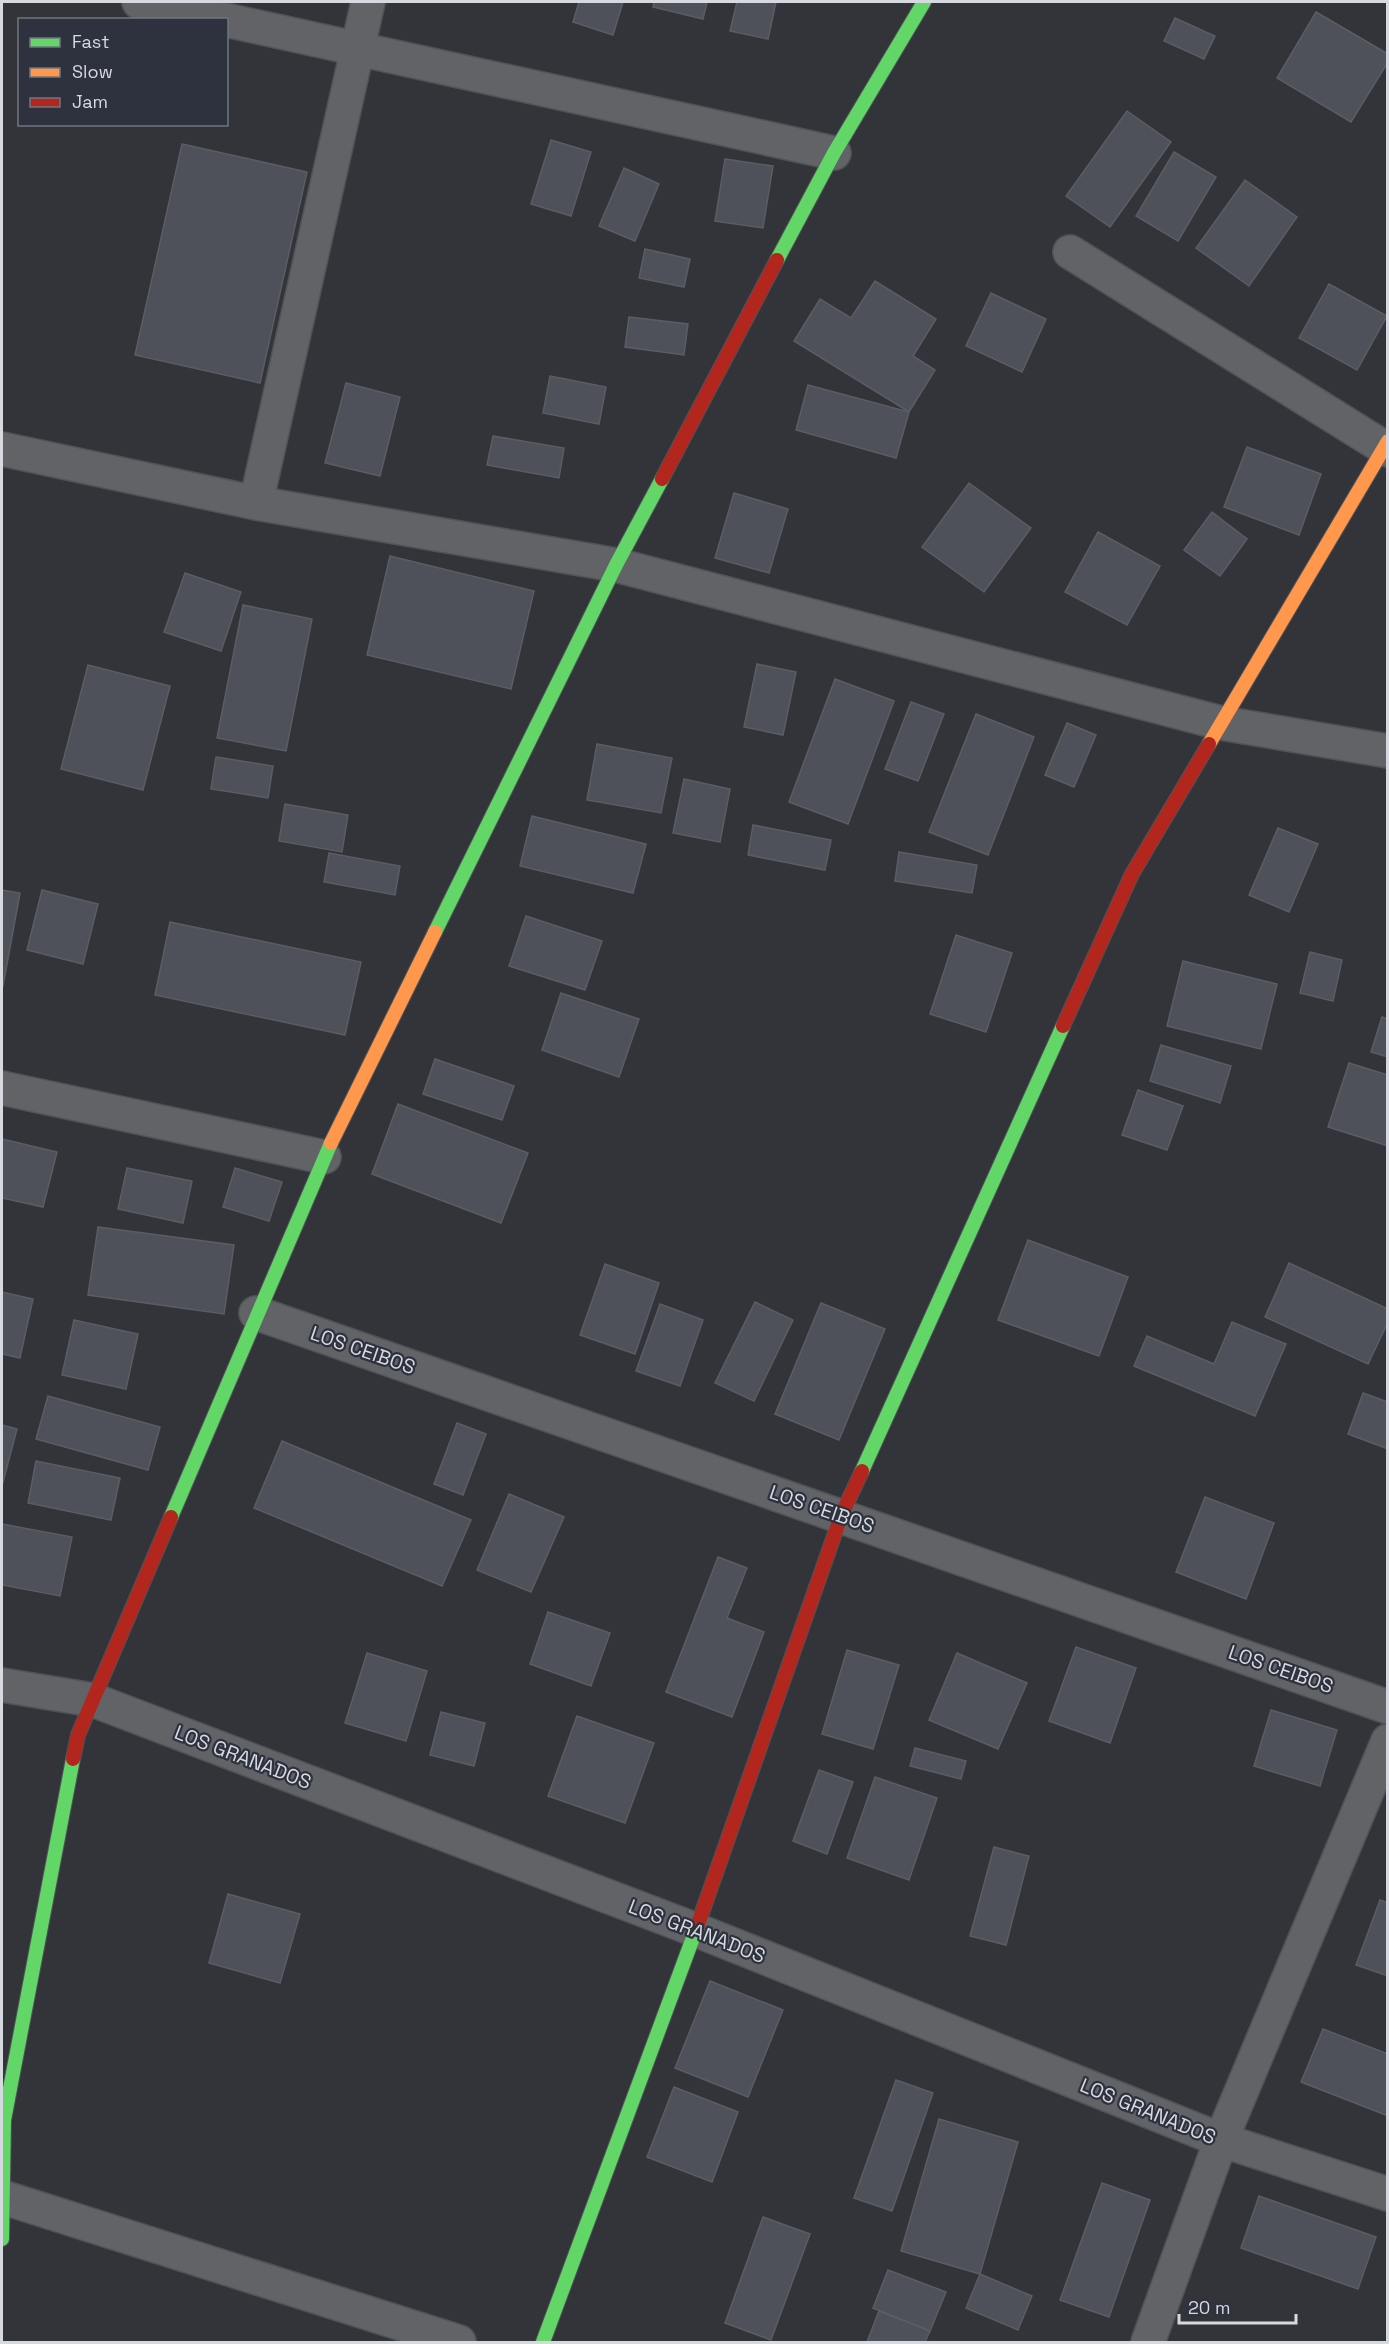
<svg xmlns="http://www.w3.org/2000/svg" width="1389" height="2344" font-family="'Space Grotesk',sans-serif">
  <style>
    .building { fill: #4e515a; stroke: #5b5d62; stroke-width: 1.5 }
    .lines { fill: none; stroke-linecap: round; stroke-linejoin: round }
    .street-casing { stroke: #4f5257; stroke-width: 36 }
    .fast-casing { stroke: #4f5257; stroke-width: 16 }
    .slow-casing { stroke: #4f5257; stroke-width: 16 }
    .jam-casing { stroke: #4f5257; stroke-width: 16 }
    .street { stroke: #616367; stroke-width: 33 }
    .fast { stroke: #63d668; stroke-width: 14 }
    .slow { stroke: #ff974d; stroke-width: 14 }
    .jam { stroke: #b3261e; stroke-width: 14 }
    .labels { text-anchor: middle; stroke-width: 4.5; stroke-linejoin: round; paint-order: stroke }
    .street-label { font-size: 20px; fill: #d6d9e0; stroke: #2e323e }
  </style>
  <rect width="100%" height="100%" fill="#32343a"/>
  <!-- building -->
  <g class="building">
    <polygon points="579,2 623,2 613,35 573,22"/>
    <polygon points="654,2 707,2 703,19 653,7"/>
    <polygon points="737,2 776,2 768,39 730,31"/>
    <polygon points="1316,12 1388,54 1388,62 1351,122 1277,78"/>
    <polygon points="1175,18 1215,36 1204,59 1164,41"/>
    <polygon points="1127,111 1171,142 1110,227 1066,196"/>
    <polygon points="551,140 591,152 571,216 531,204"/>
    <polygon points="182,144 307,172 260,383 135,355"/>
    <polygon points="1174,152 1216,177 1178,241 1136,216"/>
    <polygon points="725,159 773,166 763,228 715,221"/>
    <polygon points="624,168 659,184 635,241 599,226"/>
    <polygon points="1245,180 1297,217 1249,286 1196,248"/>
    <polygon points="645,249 690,259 684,287 639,278"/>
    <polygon points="875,281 936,319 913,356 935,370 909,412 794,341 820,299 851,318"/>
    <polygon points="1329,284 1387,316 1357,370 1299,338"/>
    <polygon points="991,293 1046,319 1022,372 966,346"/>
    <polygon points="629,317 688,324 684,355 625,347"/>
    <polygon points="550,376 606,387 599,424 543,413"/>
    <polygon points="346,383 400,397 380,476 325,463"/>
    <polygon points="808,385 909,412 896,458 796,430"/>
    <polygon points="493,436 564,448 559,478 487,465"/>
    <polygon points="1247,447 1321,474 1299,535 1224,507"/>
    <polygon points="969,483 1031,528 984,592 922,547"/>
    <polygon points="734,493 788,509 769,573 715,558"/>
    <polygon points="1212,512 1247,539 1220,576 1184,550"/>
    <polygon points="1098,532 1160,566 1127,625 1065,592"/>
    <polygon points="390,556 534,591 511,689 367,655"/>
    <polygon points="185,573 241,592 221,651 164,632"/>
    <polygon points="243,605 312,619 286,751 217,738"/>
    <polygon points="757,664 796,672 783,735 744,727"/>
    <polygon points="88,665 170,686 143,790 61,769"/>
    <polygon points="835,679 894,701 848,824 789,802"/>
    <polygon points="911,702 944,714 918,781 885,769"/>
    <polygon points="976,714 1034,737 988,855 929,832"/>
    <polygon points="1067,723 1096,735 1074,787 1045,775"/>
    <polygon points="597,744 672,758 661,813 587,800"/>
    <polygon points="216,757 273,766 268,798 211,789"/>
    <polygon points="684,779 730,789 720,842 673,833"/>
    <polygon points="285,804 348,815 342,852 279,841"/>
    <polygon points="532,816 646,844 633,893 520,866"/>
    <polygon points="753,825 831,840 825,870 748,855"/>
    <polygon points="1278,828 1318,844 1289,912 1249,895"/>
    <polygon points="899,852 977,865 972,893 895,881"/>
    <polygon points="329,853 400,866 395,895 324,882"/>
    <polygon points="2,890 20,893 3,986 2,985"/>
    <polygon points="42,890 98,904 83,964 27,950"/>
    <polygon points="526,916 602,941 585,990 509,966"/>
    <polygon points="170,922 361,962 345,1035 155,995"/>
    <polygon points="956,935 1012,953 986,1032 930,1014"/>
    <polygon points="1310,952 1342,960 1333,1001 1300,993"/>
    <polygon points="1183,961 1277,984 1261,1049 1167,1026"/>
    <polygon points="561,993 639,1019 619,1077 542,1050"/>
    <polygon points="1382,1017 1388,1019 1388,1057 1371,1052"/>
    <polygon points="1161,1045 1231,1066 1220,1103 1150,1081"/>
    <polygon points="435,1059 514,1086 502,1120 423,1094"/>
    <polygon points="1349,1063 1388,1075 1388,1146 1328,1127"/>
    <polygon points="1138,1090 1183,1106 1167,1150 1122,1135"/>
    <polygon points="398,1104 528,1153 501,1223 372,1174"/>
    <polygon points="2,1139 57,1152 43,1207 2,1198"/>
    <polygon points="127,1168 192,1181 183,1223 118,1209"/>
    <polygon points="235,1168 282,1182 269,1221 223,1207"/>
    <polygon points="98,1227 234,1245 224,1314 88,1295"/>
    <polygon points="1028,1240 1128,1277 1099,1356 998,1320"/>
    <polygon points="1289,1263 1388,1309 1388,1322 1368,1364 1265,1317"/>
    <polygon points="605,1264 659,1283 635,1354 580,1335"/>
    <polygon points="2,1292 33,1299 20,1358 2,1354"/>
    <polygon points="755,1302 793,1320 754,1401 715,1383"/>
    <polygon points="821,1303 885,1329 839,1440 775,1414"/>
    <polygon points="660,1304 703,1320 680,1386 636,1371"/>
    <polygon points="74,1320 138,1334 126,1389 62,1375"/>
    <polygon points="1232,1322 1286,1344 1255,1416 1134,1366 1147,1336 1214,1364"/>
    <polygon points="1363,1393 1388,1402 1388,1449 1348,1434"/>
    <polygon points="48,1396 160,1427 148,1470 36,1439"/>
    <polygon points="457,1423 486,1434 463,1495 434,1484"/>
    <polygon points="2,1425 17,1429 2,1486"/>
    <polygon points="282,1441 471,1520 442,1586 254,1508"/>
    <polygon points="36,1461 120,1478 111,1520 28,1503"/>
    <polygon points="509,1494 564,1517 531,1592 477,1570"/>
    <polygon points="1205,1497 1274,1523 1246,1599 1176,1572"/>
    <polygon points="2,1524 72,1537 60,1596 2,1585"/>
    <polygon points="718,1557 747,1568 727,1618 764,1632 732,1717 666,1692"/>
    <polygon points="548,1612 610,1633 591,1686 530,1664"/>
    <polygon points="1076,1647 1136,1668 1110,1743 1049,1721"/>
    <polygon points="847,1650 899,1665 873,1749 822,1734"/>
    <polygon points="367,1653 427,1671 406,1741 345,1723"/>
    <polygon points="957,1653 1027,1683 998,1749 929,1720"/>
    <polygon points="1271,1710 1337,1730 1320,1786 1254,1766"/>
    <polygon points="441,1712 485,1723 474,1766 430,1755"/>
    <polygon points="577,1716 654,1743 625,1823 548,1796"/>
    <polygon points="915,1748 966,1761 961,1779 910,1766"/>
    <polygon points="819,1770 853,1782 827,1854 793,1841"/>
    <polygon points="875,1777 937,1798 909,1880 847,1858"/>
    <polygon points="994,1847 1029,1856 1006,1945 970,1936"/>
    <polygon points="228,1894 300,1914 280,1983 209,1963"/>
    <polygon points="1380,1900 1388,1903 1388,1976 1356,1965"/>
    <polygon points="710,1981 783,2010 748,2097 675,2068"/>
    <polygon points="1323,2029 1388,2054 1388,2116 1301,2082"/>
    <polygon points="896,2080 933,2093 892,2211 854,2198"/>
    <polygon points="674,2087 738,2112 712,2182 647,2157"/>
    <polygon points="939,2119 1018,2142 980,2274 901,2251"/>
    <polygon points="1102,2183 1150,2200 1109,2317 1060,2300"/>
    <polygon points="1259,2196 1376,2237 1358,2289 1241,2248"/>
    <polygon points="763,2217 810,2234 771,2340 725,2323"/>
    <polygon points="888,2270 946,2292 930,2331 873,2308"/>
    <polygon points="980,2274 1032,2296 1018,2330 966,2308"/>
    <polygon points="879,2311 930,2331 925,2342 867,2342"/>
  </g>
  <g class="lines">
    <defs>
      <g id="street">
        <polyline points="139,2 226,20"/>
        <polyline points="226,20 834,153"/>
        <polyline points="1070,252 1388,450"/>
        <polyline points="2,449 256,503 616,565 1221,723 1388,751"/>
        <polyline points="256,503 368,2"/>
        <polyline points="2,1088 324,1157"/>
        <polyline points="256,1313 1388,1707"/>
        <polyline points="2,1685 93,1700 696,1930 1221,2140 1388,2194"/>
        <polyline points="2,2197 459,2342"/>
        <polyline points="1148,2342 1221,2140 1388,1741"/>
      </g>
      <g id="fast">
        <polyline points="777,260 834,153 924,2"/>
        <polyline points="435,932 616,565 662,479"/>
        <polyline points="862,1471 1063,1026"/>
        <polyline points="171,1517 331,1143"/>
        <polyline points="2,2239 4,2120 73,1759"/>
        <polyline points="543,2342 697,1927"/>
      </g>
      <g id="slow">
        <polyline points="1209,744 1388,441"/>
        <polyline points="331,1143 435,932"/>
      </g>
      <g id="jam">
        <polyline points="662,479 777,260"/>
        <polyline points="1063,1026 1132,874 1209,744"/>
        <polyline points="73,1759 78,1735 171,1517"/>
        <polyline points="697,1927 841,1516 862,1471"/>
      </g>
    </defs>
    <!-- street casing -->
    <use href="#street" class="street-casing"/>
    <!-- fast casing -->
    <use href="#fast" class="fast-casing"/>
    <!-- slow casing -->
    <use href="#slow" class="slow-casing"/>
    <!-- jam casing -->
    <use href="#jam" class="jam-casing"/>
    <!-- street -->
    <use href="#street" class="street"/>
    <!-- fast -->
    <use href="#fast" class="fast"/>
    <!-- slow -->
    <use href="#slow" class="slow"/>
    <!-- jam -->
    <use href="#jam" class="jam"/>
  </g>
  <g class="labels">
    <!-- street labels -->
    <g class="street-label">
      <text transform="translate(363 1350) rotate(19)" y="7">LOS CEIBOS</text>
      <text transform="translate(822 1509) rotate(19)" y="7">LOS CEIBOS</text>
      <text transform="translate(1281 1669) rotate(19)" y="7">LOS CEIBOS</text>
      <text transform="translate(243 1757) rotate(21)" y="7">LOS GRANADOS</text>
      <text transform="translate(697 1931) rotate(21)" y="7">LOS GRANADOS</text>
      <text transform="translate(1148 2111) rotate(22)" y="7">LOS GRANADOS</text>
    </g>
  </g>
  <!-- border -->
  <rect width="1389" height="2344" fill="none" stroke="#d6d9e0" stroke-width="6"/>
  <!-- legend -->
  <rect x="18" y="18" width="210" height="108" fill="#2e323e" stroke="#71757f" stroke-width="1.5"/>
  <rect x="30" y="38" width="30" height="9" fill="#63d668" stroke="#71757f" stroke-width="1.5"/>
  <text x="72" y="48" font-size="18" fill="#d6d9e0">Fast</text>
  <rect x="30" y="68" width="30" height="9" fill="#ff974d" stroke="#71757f" stroke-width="1.5"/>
  <text x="72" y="78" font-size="18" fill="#d6d9e0">Slow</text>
  <rect x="30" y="98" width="30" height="9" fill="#b3261e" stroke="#71757f" stroke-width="1.5"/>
  <text x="72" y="108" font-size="18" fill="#d6d9e0">Jam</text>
  <!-- scale -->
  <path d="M1179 2314v9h117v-9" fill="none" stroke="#d6d9e0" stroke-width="3"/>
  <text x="1188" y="2314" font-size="18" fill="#d6d9e0" stroke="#2e323e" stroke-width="4.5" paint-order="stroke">20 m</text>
</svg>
